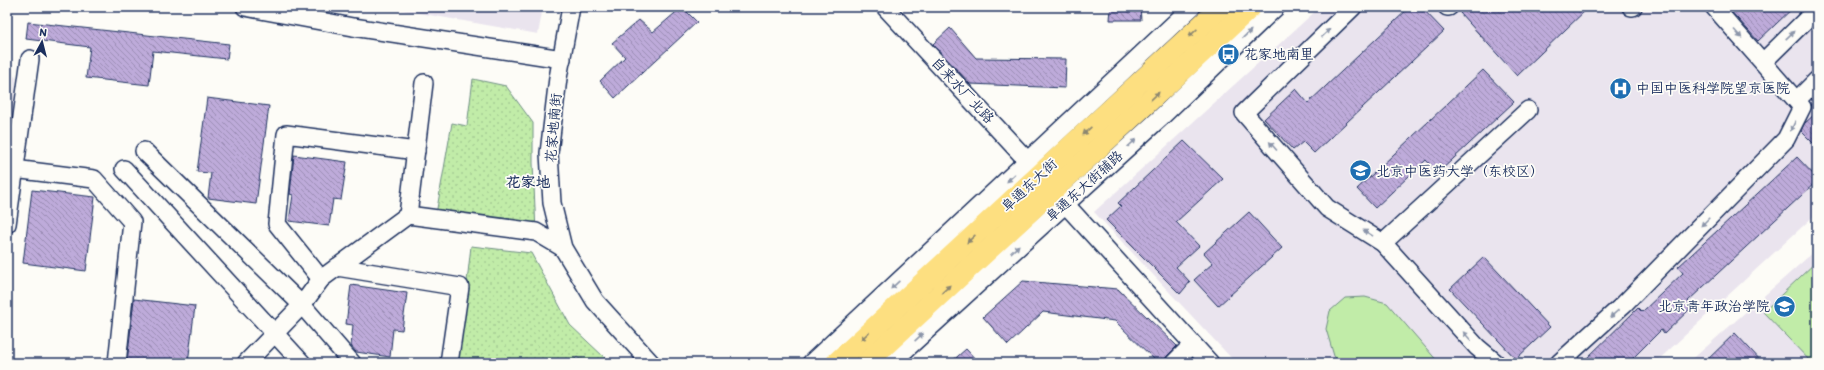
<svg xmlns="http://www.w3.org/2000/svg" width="1824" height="370" font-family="Itim,'LXGW WenKai TC',sans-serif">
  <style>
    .built { fill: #eae4ee }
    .grass { fill: url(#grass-dots); stroke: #6e8e83 }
    .pitch { fill: #c1eca8; stroke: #6e8e83 }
    .building { fill: url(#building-back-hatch); stroke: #1b2f5e }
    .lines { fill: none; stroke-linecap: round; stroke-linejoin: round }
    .minor-casing { stroke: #1b2f5e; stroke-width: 20 }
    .major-casing { stroke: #1b2f5e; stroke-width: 24 }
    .minor { stroke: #fdfcf7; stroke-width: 17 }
    .major { stroke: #fddf80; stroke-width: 21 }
    .oneway { fill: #8c876f }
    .oneway2 { fill: #8c96aa }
    .labels { text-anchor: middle; stroke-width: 3.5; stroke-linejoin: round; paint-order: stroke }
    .poi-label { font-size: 14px; fill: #1b2f5e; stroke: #fdfcf7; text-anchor: start }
    .street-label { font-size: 14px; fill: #1b2f5e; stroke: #fdfcf7 }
    .neighbourhood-label { font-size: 15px; font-weight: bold; fill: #1b2f5e; stroke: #fdfcf7 }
  </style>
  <defs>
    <pattern id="grass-dots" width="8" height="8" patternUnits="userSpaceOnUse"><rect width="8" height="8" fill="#c1eca8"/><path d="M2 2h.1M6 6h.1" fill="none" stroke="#a5cb93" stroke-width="1.8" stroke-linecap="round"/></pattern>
    <pattern id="building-back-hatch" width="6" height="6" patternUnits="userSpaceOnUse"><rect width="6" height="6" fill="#beabda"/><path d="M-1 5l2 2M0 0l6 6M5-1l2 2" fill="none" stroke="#9a8cb4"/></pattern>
  </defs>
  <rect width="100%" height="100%" fill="#fdfcf7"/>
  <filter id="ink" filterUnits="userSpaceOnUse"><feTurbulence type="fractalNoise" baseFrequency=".025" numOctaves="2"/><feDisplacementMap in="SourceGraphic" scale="8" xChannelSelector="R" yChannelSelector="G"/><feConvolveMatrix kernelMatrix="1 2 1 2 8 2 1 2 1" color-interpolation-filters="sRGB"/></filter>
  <g filter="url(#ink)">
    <!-- built -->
    <g class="built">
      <polygon points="384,7 543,7 538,34"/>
      <polygon points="1320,7 1817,7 1817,213 1655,363 1236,363 1094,212"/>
      <polygon points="7,68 16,78 7,166"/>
      <polygon points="1817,249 1817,363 1688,363"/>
    </g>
    <!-- grass -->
    <g class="grass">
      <polygon points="473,79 506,86 533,123 533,163 536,232 435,220 452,123 467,126"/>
      <polygon points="471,246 531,253 570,325 605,358 600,363 585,363 577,357 571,363 458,363"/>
    </g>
    <!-- pitch -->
    <g class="pitch">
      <polygon points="1817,261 1817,362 1812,363 1763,312"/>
      <polygon points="1365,297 1387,303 1439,363 1340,363 1334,356 1326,329 1330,311 1345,298"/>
    </g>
    <!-- building -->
    <g class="building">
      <polygon points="682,7 697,22 615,98 600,81 625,57 612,43 639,20 653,32"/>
      <polygon points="1111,7 1140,7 1141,20 1110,20"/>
      <polygon points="1410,7 1421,7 1444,31 1314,153 1303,142 1293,150 1264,119 1296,89 1308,103"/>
      <polygon points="1467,7 1589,7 1517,76 1460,13"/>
      <polygon points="1727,7 1794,7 1758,41"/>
      <polygon points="28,22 229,44 227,59 153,51 149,85 86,78 90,47 26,39"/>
      <polygon points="950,28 976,58 1066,59 1065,88 970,84 933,44"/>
      <polygon points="1483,70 1514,102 1438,173 1426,160 1375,208 1357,189"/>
      <polygon points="207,98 269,106 256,204 208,198 211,173 197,172"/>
      <polygon points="1817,112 1817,147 1801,131 1804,124"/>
      <polygon points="1184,141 1223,179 1176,222 1199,246 1176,267 1190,282 1180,294 1106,220 1121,206 1118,203"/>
      <polygon points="294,155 347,162 341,200 333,199 329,226 289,221 293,195 290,194"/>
      <polygon points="1797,157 1817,178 1817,181 1688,301 1693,306 1664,334 1661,330 1628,363 1582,363 1638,308 1642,312 1683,273 1678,267"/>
      <polygon points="32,190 95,197 86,271 23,263"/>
      <polygon points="1249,212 1282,248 1218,306 1194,280 1213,263 1204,253"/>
      <polygon points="1484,257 1550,327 1516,359 1450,289"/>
      <polygon points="1023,281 1118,289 1177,346 1167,356 1163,363 1158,363 1115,321 1043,312 1008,345 983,317"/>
      <polygon points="351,285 407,293 402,330 393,329 390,357 356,352 351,346 353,325 346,324"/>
      <polygon points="134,299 195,306 188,363 127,363"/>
      <polygon points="1735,333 1763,363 1704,363"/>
      <polygon points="966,349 979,363 950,363"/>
    </g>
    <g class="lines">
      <defs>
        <g id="minor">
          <polyline points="245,7 353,27 562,59"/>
          <polyline points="571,7 558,78 549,153 552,203 563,248 595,301 651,363"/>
          <polyline points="885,7 1036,170"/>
          <polyline points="1353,7 1244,113 1327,208 1383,243 1477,347 1496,363"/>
          <polyline points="1447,7 1449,7"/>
          <polyline points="1631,7 1633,7"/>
          <polyline points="1763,62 1817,9"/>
          <polyline points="1797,100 1817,80"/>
          <polyline points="144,151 302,305 352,363"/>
          <polyline points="14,169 94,179 132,222 117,363"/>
          <polyline points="124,169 302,363"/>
          <polyline points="1057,195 1210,363"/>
          <polyline points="408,215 424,83"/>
          <polyline points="7,224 30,59"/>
          <polyline points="1383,243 1528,110"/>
          <polyline points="337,267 460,287 449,363"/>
          <polyline points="321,279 277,224 286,134 416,151"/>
          <polyline points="246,363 302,305 321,279 408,215 536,232 563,248"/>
          <polyline points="811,363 1192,7"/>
          <polyline points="891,363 1160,118 1276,7"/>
          <polyline points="1174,363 1192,345"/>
          <polyline points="1559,363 1624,304 1786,139 1802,107 1714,7"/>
        </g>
        <g id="major">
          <polyline points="836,363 1221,7"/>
          <polyline points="866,363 1251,7"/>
        </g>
      </defs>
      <!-- minor casing -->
      <use href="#minor" class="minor-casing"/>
      <!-- major casing -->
      <use href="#major" class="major-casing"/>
      <!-- minor -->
      <use href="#minor" class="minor"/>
      <!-- major -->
      <use href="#major" class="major"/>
    </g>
    <!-- one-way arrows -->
    <defs><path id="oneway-solid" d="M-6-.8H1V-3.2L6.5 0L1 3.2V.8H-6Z"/></defs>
    <g class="oneway">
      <use href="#oneway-solid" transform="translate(1193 33) rotate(137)"/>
      <use href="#oneway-solid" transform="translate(1155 96) rotate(-43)"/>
      <use href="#oneway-solid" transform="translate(1087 131) rotate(137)"/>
      <use href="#oneway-solid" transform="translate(971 239) rotate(137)"/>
      <use href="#oneway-solid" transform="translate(946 289) rotate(-43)"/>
      <use href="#oneway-solid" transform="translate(865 336) rotate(137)"/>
    </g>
    <g class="oneway2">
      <use href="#oneway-solid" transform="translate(1326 33) rotate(-44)"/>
      <use href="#oneway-solid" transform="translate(1247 34) rotate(-43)"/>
      <use href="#oneway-solid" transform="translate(1738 34) rotate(48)"/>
      <use href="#oneway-solid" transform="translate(1790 35) rotate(-44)"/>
      <use href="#oneway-solid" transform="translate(1793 126) rotate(116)"/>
      <use href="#oneway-solid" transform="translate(1132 143) rotate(-42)"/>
      <use href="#oneway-solid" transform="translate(1273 146) rotate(-131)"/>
      <use href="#oneway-solid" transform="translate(1011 178) rotate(137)"/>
      <use href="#oneway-solid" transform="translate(1705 222) rotate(135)"/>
      <use href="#oneway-solid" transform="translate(1368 233) rotate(-148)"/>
      <use href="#oneway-solid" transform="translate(1015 249) rotate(-43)"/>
      <use href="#oneway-solid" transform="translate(895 285) rotate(137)"/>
      <use href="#oneway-solid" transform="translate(1614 314) rotate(138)"/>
      <use href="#oneway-solid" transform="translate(1467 336) rotate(-132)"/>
      <use href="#oneway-solid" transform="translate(919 337) rotate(-43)"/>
    </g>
  </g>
  <!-- icons -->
  <defs>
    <symbol id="bus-disc" viewBox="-11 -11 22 22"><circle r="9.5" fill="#1f6fb2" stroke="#fdfcf7"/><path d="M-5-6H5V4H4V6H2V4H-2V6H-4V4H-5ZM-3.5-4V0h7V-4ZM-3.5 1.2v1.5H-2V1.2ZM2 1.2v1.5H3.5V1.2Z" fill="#fff"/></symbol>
    <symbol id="hospital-disc" viewBox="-11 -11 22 22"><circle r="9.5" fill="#1f6fb2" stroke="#fdfcf7"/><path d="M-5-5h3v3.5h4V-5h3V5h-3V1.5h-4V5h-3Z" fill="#fff"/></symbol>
    <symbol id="university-disc" viewBox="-11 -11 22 22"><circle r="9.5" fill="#1f6fb2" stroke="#fdfcf7"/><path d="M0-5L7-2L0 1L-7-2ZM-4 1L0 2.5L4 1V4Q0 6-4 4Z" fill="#fff"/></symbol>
  </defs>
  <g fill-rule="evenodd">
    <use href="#bus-disc" x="1216" y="42" width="25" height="25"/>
    <use href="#hospital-disc" x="1608" y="76" width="25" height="25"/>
    <use href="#university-disc" x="1348" y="158" width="25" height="25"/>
    <use href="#university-disc" x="1772" y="294" width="25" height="25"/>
  </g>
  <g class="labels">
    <!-- poi labels -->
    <g class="poi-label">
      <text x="1244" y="59">花家地南里</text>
      <text x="1636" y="93">中国中医科学院望京医院</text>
      <text x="1376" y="176">北京中医药大学（东校区）</text>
      <text x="1770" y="311" text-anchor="end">北京青年政治学院</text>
    </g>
    <!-- street labels -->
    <g class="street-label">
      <text transform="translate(963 90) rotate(47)" y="5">自来水厂北路</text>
      <text transform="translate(553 128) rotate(-85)" y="5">花家地南街</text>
      <text transform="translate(1029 185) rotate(-43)" y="5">阜通东大街</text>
      <text transform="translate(1084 186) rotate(-42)" y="5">阜通东大街辅路</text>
    </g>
    <!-- neighbourhood labels -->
    <g class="neighbourhood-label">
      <text x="528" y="187">花家地</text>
    </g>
  </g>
  <!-- margin -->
  <rect width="1824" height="370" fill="none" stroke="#fdfcf7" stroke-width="24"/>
  <rect x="12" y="12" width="1800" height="346" fill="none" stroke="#1b2f5e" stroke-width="1.5" filter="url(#ink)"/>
  <!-- north arrow -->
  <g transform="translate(42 42) rotate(7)" stroke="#fdfcf7" stroke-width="3" paint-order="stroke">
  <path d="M0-3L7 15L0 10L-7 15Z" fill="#1b2f5e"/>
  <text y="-6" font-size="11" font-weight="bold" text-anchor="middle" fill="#1b2f5e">N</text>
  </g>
</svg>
